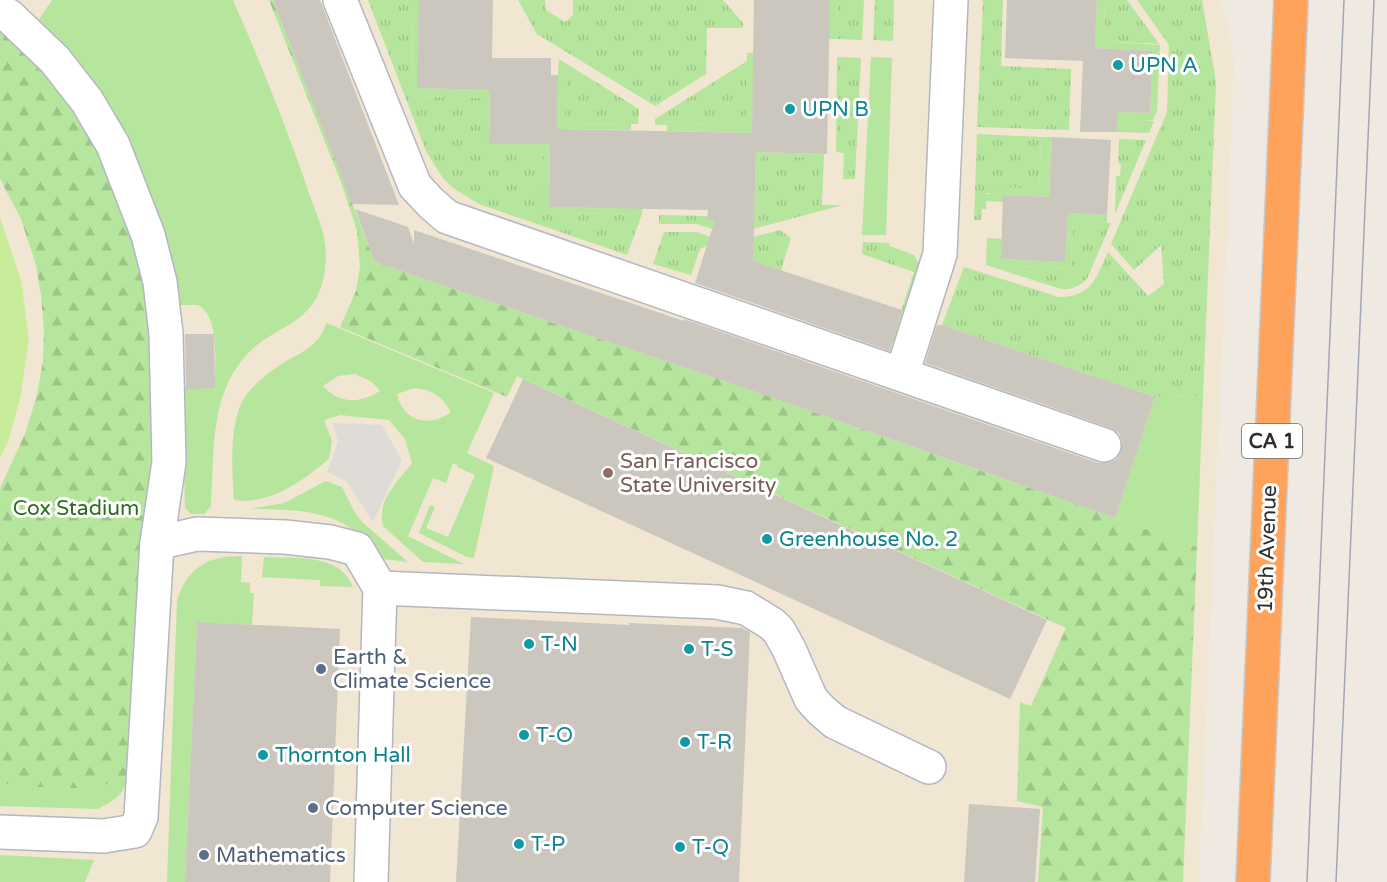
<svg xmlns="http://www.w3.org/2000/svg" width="1387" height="882" font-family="'Varela Round',sans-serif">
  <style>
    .education { fill: #f0e6d1 }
    .grass { fill: url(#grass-tufts) }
    .forest { fill: url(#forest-firs) }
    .garden { fill: #b6e59e; fill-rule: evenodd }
    .pitch { fill: #c9ec9a }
    .plaza { fill: #dfdcd8 }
    .building { fill: #cbc7bf }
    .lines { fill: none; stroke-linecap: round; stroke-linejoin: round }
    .minor-casing { stroke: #b4b7c1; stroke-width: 36 }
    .highway-casing { stroke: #c9c9c9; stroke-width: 36 }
    .minor { stroke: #fff; stroke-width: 33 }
    .highway { stroke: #ffa35c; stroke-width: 33 }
    .tram { stroke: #a3a6b8; stroke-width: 1.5 }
    .culture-dot { fill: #0f9aa8; stroke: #fff; stroke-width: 2 }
    .education-dot { fill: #8d6e63; stroke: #fff; stroke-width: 2 }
    .service-dot { fill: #5c6f8a; stroke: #fff; stroke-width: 2 }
    .labels { text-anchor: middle; stroke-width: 6; stroke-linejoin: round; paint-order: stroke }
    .shield { fill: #fff; stroke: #6d6d6d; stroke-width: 1.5 }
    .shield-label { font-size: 20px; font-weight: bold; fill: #2e2e2e }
    .culture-label { font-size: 21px; fill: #0d838f; stroke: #fff; text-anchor: start }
    .education-label { font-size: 21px; fill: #785e54; stroke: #fff; text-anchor: start }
    .park-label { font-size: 21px; fill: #2c6e1b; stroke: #fff }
    .street-label { font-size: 21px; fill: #2e2e2e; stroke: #fff }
    .service-label { font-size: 21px; fill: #4e5e75; stroke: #fff; text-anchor: start }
  </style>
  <defs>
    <pattern id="grass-tufts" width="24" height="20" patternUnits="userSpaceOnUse" patternTransform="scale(1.5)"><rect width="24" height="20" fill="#b6e59e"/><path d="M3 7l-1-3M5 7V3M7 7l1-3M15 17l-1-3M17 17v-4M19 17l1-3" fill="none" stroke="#9dc588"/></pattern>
    <pattern id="forest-firs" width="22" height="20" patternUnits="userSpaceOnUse" patternTransform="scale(1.5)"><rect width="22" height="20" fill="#b6e59e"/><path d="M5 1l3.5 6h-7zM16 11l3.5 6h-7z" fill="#9dc588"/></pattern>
  </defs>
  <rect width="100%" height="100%" fill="#efe9e1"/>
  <!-- education -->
  <polygon class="education" points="0,0 1219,0 1230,34 1234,65 1199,882 0,882"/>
  <!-- grass -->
  <g class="grass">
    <polygon points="368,0 413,0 412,96 482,98 481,151 544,152 543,213 642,214 627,255 479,204 453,188 442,177 426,151"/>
    <polygon points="518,0 545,0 546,10 565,22 573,15 573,0 723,0 743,23 743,28 707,28 706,74 655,106 537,34"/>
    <polygon points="838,0 864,0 862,40 837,39"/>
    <polygon points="875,0 894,0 893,41 873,40"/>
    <polygon points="983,0 1003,0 1001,66 1071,69 1069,130 977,127"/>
    <polygon points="1105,0 1127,0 1159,44 1104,41"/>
    <path d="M1137,0H1202L1216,82L1203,396L1155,397L942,325L964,267L1059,297C1092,297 1096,278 1108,252L1148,296L1164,284L1161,245L1134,270L1111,244L1167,112L1169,45Z"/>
    <polygon points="837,57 861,58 855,179 843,179 844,153 836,152"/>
    <polygon points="559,59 639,109 638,124 565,123 566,75 558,75"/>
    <polygon points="747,61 746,125 655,122 655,119"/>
    <polygon points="977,134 1041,137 1039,188 996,194 987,193 978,209 982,209 981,220 974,220"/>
    <polygon points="1119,139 1146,140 1115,214 1116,176 1120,176 1121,164 1118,163"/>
    <polygon points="760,156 820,157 819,205 843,205 730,235 697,224 659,224 659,215 707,216 707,220 758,221"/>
    <path d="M1073,222L1111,223L1087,279C1079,286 1072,290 1061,289L986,265L1071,268Z"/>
    <polygon points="780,230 791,238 781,270 754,262 753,258 708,243 707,246 700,249 691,275 653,264 664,232 696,232 730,243"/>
    <polygon points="863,242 889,243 890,246 914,255 920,266 895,342 890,343 914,272 862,254"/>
  </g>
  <!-- forest -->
  <g class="forest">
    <polygon points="269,0 273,0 375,262 794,405 1197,547 1183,882 1038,882 1043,807 1017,801 1020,702 1031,706 1066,628 517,376 507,397 340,327 356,291 360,267 357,231 342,185"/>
    <path d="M0,30L40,67L85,125L120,192L152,312L155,492L136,603L129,773C104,797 35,786 0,784V488L25,434L37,395L43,361L44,331L41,295L36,265L21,219L0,179Z"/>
  </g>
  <!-- garden -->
  <g class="garden">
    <path d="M52,0H233C260,61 285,124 307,187C312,205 323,225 325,244C327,261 325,281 317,297C304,322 277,329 257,345C208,386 215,449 211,506L204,514H191L185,508L182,388L215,387C214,363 221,318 198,305H178L158,214L136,157L116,119L36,24Z"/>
    <polygon points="413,0 419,0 418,88 490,90 489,143 550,144 549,207 643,208 642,214 542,213 544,152 480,152 481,98 412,96"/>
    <polygon points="830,0 838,0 837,39 829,39"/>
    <polygon points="1097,0 1105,0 1104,41 1160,45 1157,111 1153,120 1145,120 1154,121 1149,133 1117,132 1118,112 1150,113 1153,51 1095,48"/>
    <polygon points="747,53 754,53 752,133 667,131 667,125 655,125 655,122 746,125"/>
    <polygon points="871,57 892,58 886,235 862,235"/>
    <polygon points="558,75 566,75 565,123 631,124 631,130 557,129"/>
    <path d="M1041,137H1052L1049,197L1004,195L1003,202L986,201V209H978C978,196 983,193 996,194V187L1039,188Z"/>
    <polygon points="756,152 824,154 822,205 819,205 819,158 760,156 758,221 754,221"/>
    <polygon points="1068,213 1107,215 1107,223 1073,222 1071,268 986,265 987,238 1002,239 1001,259 1065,262"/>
    <path d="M327,323L494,393L467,453L494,466L474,558L467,557L419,533L430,505L435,507L426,528L448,537L475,475L457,467L458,465L453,463L446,483L433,478L408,536L464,564L423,562L383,526C377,499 397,483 412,463L405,439L389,420L340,415L324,420L332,441L329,459C302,481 271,505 234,500C232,472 229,425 243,400C250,388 265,375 276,368C289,358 308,352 318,339C322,335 324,328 327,323ZM355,374L372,382L380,391C360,404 339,404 323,386L338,376ZM414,388C433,390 442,396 451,412C430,428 403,422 397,394Z"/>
    <polygon points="1203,396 1197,547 1115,518 1155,397"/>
    <path d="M326,481L342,487L354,511L362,522L408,562L382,559C373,550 365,540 355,532C327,508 285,510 250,509L284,503Z"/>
    <path d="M242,556L241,582L250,583V593H254L252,625L197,622L185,882H167L177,600C188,567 208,556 242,556Z"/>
    <path d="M264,557C294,559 339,552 353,587L320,586V580L262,577Z"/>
    <path d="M129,773C126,793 115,801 97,809L0,806V784C35,786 104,797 129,773Z"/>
    <polygon points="0,855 94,860 85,882 0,882"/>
  </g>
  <!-- pitch -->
  <polygon class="pitch" points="0,217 21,280 29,338 21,394 9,440 0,458"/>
  <!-- plaza -->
  <polygon class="plaza" points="333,423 382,425 402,460 373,522 347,482 327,472 338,442"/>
  <!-- building -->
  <g class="building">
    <polygon points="273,0 320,0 399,205 352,204"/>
    <polygon points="419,0 493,0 492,58 551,58 551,75 558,75 557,129 752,133 754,0 830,0 827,154 756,152 753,261 902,310 890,351 695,283 715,220 707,220 708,210 549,207 550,144 489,144 490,90 417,88"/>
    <polygon points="1007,0 1097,0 1095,48 1153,51 1150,113 1118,112 1117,132 1080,132 1083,61 1005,58"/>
    <polygon points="1052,137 1111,140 1107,215 1068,213 1065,262 1001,259 1003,195 1049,197"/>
    <polygon points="355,209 408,227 414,244 414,230 684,321 684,319 1098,463 1108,463 1117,459 1121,452 1122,441 1119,433 1111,428 925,363 937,325 942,325 1155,397 1115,518 794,405 375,262"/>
    <polygon points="185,334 214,334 215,388 186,389"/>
    <polygon points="523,379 1047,620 1010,699 486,458"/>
    <polygon points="471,617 629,625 629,623 742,628 750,632 739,882 456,882"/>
    <polygon points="197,622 340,629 330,882 185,882"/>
    <polygon points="969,804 1040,809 1035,882 964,882"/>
  </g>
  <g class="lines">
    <defs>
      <g id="minor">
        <polyline points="340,0 415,186 431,203 447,217 1104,445"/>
        <polyline points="0,11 9,16 55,60 87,101 113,145 148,235 160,282 166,334 169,462 157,543 141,817 135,831 104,836 0,832"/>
        <polyline points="902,374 940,254 951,0"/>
        <polyline points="157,543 197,534 285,537 330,542 357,549 380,588 371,882"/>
        <polyline points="380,588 717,602 746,608 772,624 779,631 789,649 811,699 821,710 835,722 929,767"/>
      </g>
      <polyline id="highway" points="1253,882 1291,0"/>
    </defs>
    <!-- minor casing -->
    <use href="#minor" class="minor-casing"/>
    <!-- highway casing -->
    <use href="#highway" class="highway-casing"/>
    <!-- minor -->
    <use href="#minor" class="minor"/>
    <!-- highway -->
    <use href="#highway" class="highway"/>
    <!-- tram -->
    <g class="tram">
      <polyline points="1307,882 1344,0"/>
      <polyline points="1336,882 1374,0"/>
    </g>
  </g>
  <!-- markers -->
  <g class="culture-dot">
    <circle cx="1118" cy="65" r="6"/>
    <circle cx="790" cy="109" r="6"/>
    <circle cx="767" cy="539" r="6"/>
    <circle cx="529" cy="644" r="6"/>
    <circle cx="689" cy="649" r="6"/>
    <circle cx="524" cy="735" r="6"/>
    <circle cx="685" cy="742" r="6"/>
    <circle cx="263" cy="755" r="6"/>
    <circle cx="519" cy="844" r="6"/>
    <circle cx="680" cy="847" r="6"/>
  </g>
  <circle class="education-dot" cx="608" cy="473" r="6"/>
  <g class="service-dot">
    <circle cx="321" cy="669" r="6"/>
    <circle cx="313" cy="808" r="6"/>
    <circle cx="204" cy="855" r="6"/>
  </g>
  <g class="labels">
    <!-- shield labels -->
    <rect class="shield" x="1242" y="424" width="60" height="34" rx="4.5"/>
    <g class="shield-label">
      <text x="1272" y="448">CA 1</text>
    </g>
    <!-- culture labels -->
    <g class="culture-label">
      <text x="1130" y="72">UPN A</text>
      <text x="802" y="116">UPN B</text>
      <text x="779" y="546">Greenhouse No. 2</text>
      <text x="541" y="651">T-N</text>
      <text x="701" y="656">T-S</text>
      <text x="536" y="742">T-O</text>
      <text x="697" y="749">T-R</text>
      <text x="275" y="762">Thornton Hall</text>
      <text x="531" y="851">T-P</text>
      <text x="692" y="854">T-Q</text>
    </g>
    <!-- education labels -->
    <g class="education-label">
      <text x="620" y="468">San Francisco<tspan x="620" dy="24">State University</tspan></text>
    </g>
    <!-- park labels -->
    <g class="park-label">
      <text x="76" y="515">Cox Stadium</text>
    </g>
    <!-- street labels -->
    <g class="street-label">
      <text transform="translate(1267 549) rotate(-88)" y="7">19th Avenue</text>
    </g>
    <!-- service labels -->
    <g class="service-label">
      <text x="333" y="664">Earth &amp;<tspan x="333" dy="24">Climate Science</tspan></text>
      <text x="325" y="815">Computer Science</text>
      <text x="216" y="862">Mathematics</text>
    </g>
  </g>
</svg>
